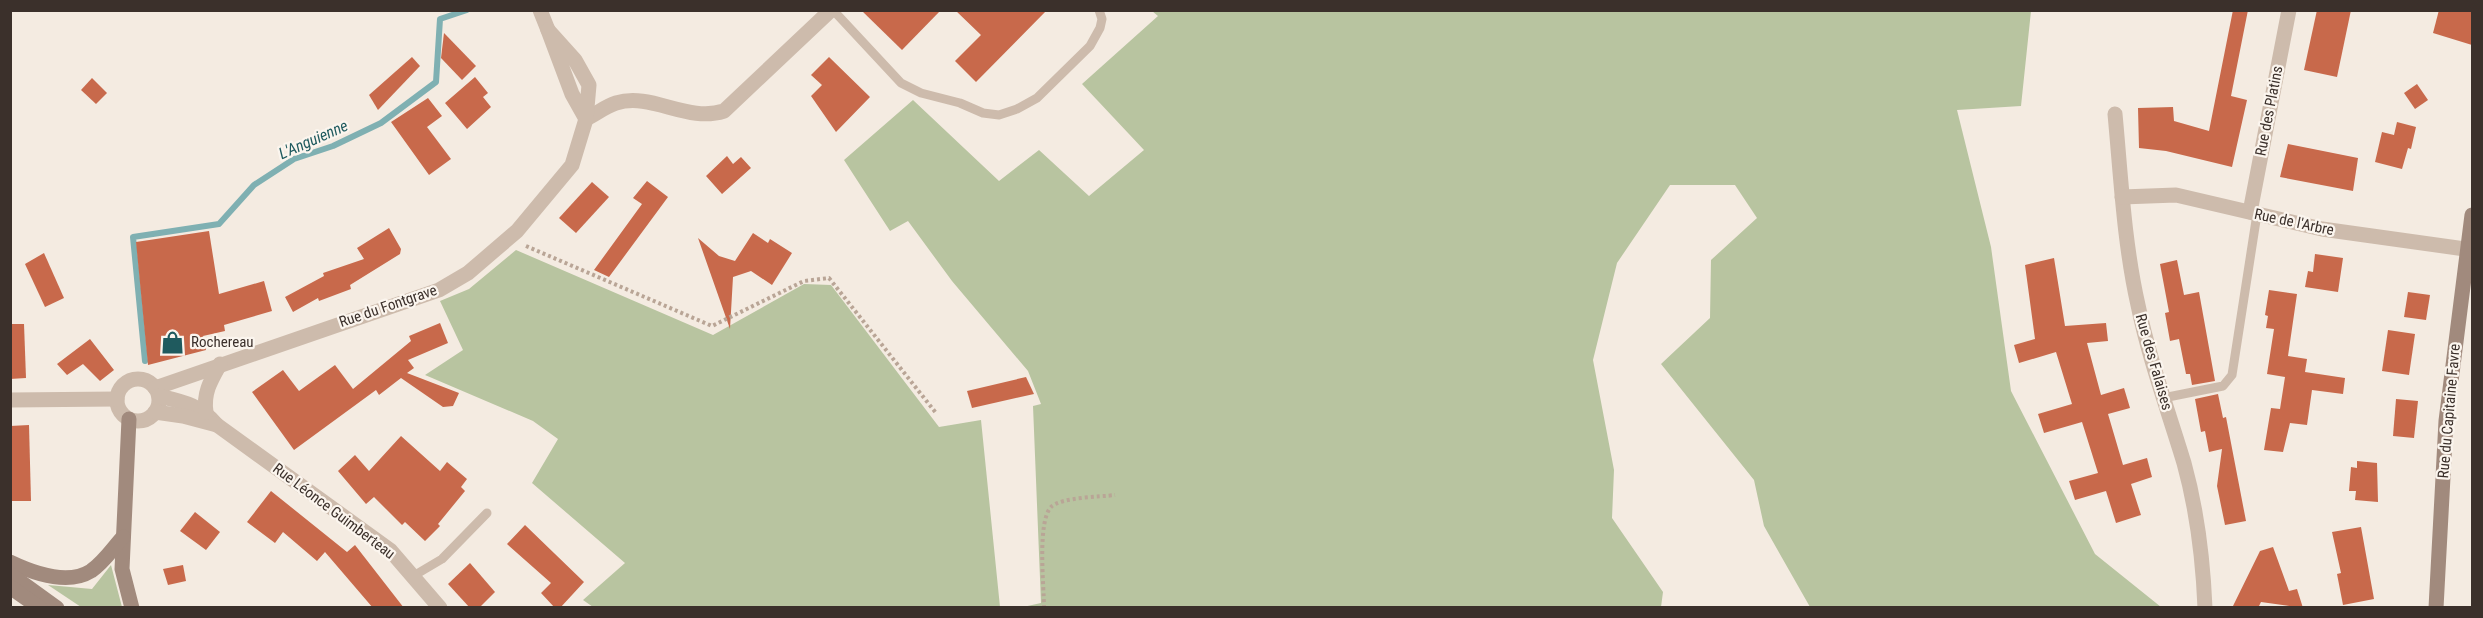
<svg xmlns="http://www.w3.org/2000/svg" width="2483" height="618" font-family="'Roboto Condensed',sans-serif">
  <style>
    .green { fill: #b8c4a0 }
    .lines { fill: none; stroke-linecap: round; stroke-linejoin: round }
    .stream { stroke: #7fb0b2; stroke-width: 6 }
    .building { fill: #c8694b }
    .path { stroke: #b9a596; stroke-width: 4; stroke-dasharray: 3 3; stroke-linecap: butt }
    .lane { stroke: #cdbbac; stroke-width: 9 }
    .street { stroke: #cdbbac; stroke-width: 15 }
    .secondary { stroke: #a18a7d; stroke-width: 15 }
    .labels { text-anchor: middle; stroke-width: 4.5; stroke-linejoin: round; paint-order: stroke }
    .street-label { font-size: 15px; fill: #3b302b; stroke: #fbf5ee }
    .poi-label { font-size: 15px; fill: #3b302b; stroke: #fbf5ee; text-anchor: start }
    .water-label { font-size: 16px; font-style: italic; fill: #1f5a5e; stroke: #fbf5ee }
  </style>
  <rect width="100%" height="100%" fill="#f4ebe1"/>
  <!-- green -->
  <g class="green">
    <polygon points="1152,11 2031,11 2021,106 1957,110 1991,247 2011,391 2095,554 2161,607 1810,607 1764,526 1754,480 1661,364 1710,318 1711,260 1757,218 1735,185 1670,185 1617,263 1593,360 1614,470 1612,518 1663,592 1661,607 1023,607 1041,603 1033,406 1041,404 1028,371 952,281 908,221 890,231 844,160 913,100 999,181 1039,150 1089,196 1144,150 1082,84 1158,16"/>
    <polygon points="516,250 713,335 804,284 831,285 939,427 981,420 1000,607 593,607 583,600 625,563 532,483 558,439 533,421 425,375 463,350 440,301 469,289"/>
    <polygon points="111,565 122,607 81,607 48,585 92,589"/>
  </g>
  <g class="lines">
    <!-- stream -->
    <polyline class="stream" points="145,361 133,237 219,224 254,185 294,159 333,146 381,123 436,82 440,19 467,10"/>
  </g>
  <!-- building -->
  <g class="building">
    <polygon points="861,10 941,10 902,50"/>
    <polygon points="955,10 1047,10 976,82 955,61 981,35"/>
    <polygon points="2233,10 2248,10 2231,96 2247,100 2232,167 2166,151 2139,148 2138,108 2173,107 2174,121 2209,131"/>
    <polygon points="2317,10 2351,10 2337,77 2304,70"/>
    <polygon points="2439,10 2472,10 2472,45 2433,33"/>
    <polygon points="444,33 476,66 462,80 441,58"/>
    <polygon points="412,57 420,66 378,110 369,95"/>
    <polygon points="829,57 870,97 836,132 811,96 822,85 811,75"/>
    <polygon points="475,77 488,93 483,97 491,107 467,129 445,103"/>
    <polygon points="92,78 107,93 96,104 81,90"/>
    <polygon points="2417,84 2428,100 2415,109 2404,93"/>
    <polygon points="428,98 442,116 427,127 451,159 429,175 391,122"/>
    <polygon points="2397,122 2416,127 2411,149 2408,148 2402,169 2375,162 2382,132 2394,135"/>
    <polygon points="2288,144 2358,158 2353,191 2280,177"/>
    <polygon points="727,156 733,164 741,157 751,168 722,194 706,176"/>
    <polygon points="647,181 668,197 609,277 594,270 642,204 633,198"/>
    <polygon points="592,182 609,197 576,233 559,218"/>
    <polygon points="389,228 401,249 400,254 350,285 351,289 319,301 318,298 293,312 285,297 324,276 323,273 364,259 357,248"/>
    <polygon points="209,231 219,294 264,281 272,311 224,325 225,331 203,336 206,350 148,365 136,242"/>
    <polygon points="753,233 768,243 770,239 792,253 772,285 751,271 733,277 730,329 698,238 719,256 735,261"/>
    <polygon points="44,253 64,298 45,307 25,264"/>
    <polygon points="2315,254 2343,258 2338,292 2305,287 2308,271 2313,272"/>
    <polygon points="2054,258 2065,326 2106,323 2108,341 2087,343 2101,395 2124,388 2130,408 2108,414 2123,465 2147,458 2152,477 2131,484 2141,515 2116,523 2106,491 2075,500 2069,481 2098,473 2082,422 2044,433 2038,414 2072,404 2056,352 2019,363 2014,345 2035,339 2025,265"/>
    <polygon points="2177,260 2184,295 2199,292 2215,381 2192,385 2190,374 2186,374 2179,339 2170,341 2165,313 2169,312 2160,264"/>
    <polygon points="2269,290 2297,294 2288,356 2307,359 2305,372 2345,378 2343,394 2312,390 2307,425 2290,423 2283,452 2264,450 2271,408 2280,409 2285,377 2267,374 2274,329 2266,328 2268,316 2265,315"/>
    <polygon points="2408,292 2430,295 2426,320 2404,317"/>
    <polygon points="440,323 448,343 408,360 414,368 407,373 459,393 453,406 443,407 401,378 379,395 376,390 294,450 252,392 283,370 299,391 335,365 353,389 411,341 409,336"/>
    <polygon points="10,324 24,324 26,378 10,379"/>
    <polygon points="2388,330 2415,334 2409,375 2382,371"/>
    <polygon points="90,339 114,370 100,381 83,364 67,375 57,364"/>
    <polygon points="1026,377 1034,394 972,408 967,391"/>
    <polygon points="2218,394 2223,418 2226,417 2246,521 2225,525 2217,486 2222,449 2209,452 2205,431 2201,432 2195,399"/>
    <polygon points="2396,399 2418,401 2414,438 2393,436"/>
    <polygon points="29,425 31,501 10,501 10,426"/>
    <polygon points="401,436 440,471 447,462 467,479 461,487 465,491 438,524 440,526 425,541 405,522 402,525 374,497 366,504 338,471 355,455 369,471"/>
    <polygon points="2357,461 2377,463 2378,502 2355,500 2356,491 2349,491 2351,467 2357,468"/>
    <polygon points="271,491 347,552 355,545 404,608 373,608 325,552 317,561 283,532 275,543 247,522"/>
    <polygon points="195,512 220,532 206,550 180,531"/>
    <polygon points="525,525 584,582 560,608 555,608 541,593 551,583 507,544"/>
    <polygon points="2361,527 2374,599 2343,605 2337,574 2341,573 2332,532"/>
    <polygon points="2273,547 2289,591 2297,589 2303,608 2261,602 2258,608 2232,608 2260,551"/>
    <polygon points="470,563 495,592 479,608 470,608 448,584"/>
    <polygon points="183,565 186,581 168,585 163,569"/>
  </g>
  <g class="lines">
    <!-- path -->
    <g class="path">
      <polyline points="526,246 712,326 804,281 829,278 936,413"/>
      <path d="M1044,608C1044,586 1037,522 1051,507C1061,497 1100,497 1115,495"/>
    </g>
    <!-- lane -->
    <g class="lane">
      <polyline points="833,10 901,83 921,93 960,103 983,113 999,115 1017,109 1037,98 1090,46 1100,28 1102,19 1099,10"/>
      <polyline points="2163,398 2223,386 2232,375 2257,214"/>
      <polyline points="415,575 442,559 487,513"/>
    </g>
    <!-- street -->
    <g class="street">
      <polyline points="540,10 548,30"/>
      <path d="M2115,114C2121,178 2124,243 2138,305C2149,359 2168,410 2184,463C2197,510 2203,559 2205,608"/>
      <path d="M586,119C596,114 606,106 616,103C652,92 687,123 724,111L831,10"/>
      <polyline points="2122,197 2176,195 2322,229 2472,250"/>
      <polyline points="2250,212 2289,10"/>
      <circle cx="138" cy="400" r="21"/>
      <polyline points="155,388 439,290 468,273 517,231 572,165 586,119 589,85 575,60 548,30 572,94 586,119"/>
      <path d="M159,396C184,402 200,405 217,425L390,550L440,608"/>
      <polyline points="10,400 117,399"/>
      <polyline points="155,412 183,416 217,425"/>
      <path d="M206,412C203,393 211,380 220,364"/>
    </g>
    <!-- secondary -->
    <g class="secondary">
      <polyline points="129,419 122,569 132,608"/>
      <path d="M10,562C33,573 67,586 91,571C104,562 113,548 123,537"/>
      <polyline points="10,574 57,608"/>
      <polyline points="10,587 40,608"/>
      <polyline points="2436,608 2446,421 2472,215"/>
    </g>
  </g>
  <!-- icons -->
  <defs>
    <symbol id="shop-bare" viewBox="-9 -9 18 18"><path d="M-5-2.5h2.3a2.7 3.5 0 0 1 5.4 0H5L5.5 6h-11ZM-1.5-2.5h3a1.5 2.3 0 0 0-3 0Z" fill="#1f5a5e" stroke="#fbf5ee" stroke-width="2.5" paint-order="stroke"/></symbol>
  </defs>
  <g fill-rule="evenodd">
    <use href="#shop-bare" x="156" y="326" width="33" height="33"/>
  </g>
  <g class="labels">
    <!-- street labels -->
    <g class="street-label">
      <text transform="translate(2269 111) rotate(-79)" y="5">Rue des Platins</text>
      <text transform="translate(2294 222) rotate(12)" y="5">Rue de l'Arbre</text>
      <text transform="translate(388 306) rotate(-19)" y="5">Rue du Fontgrave</text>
      <text transform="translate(2154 362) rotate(74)" y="5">Rue des Falaises</text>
      <text transform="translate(2449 411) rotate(-85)" y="5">Rue du Capitaine Favre</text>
      <text transform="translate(334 511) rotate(37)" y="5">Rue Léonce Guimberteau</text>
    </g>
    <!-- poi labels -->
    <g class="poi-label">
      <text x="191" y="347">Rochereau</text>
    </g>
    <!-- water labels -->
    <g class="water-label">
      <text transform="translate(313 139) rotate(-24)" y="6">L'Anguienne</text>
    </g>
  </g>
  <!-- border -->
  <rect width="2483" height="618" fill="none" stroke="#3b302b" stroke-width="24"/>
</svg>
